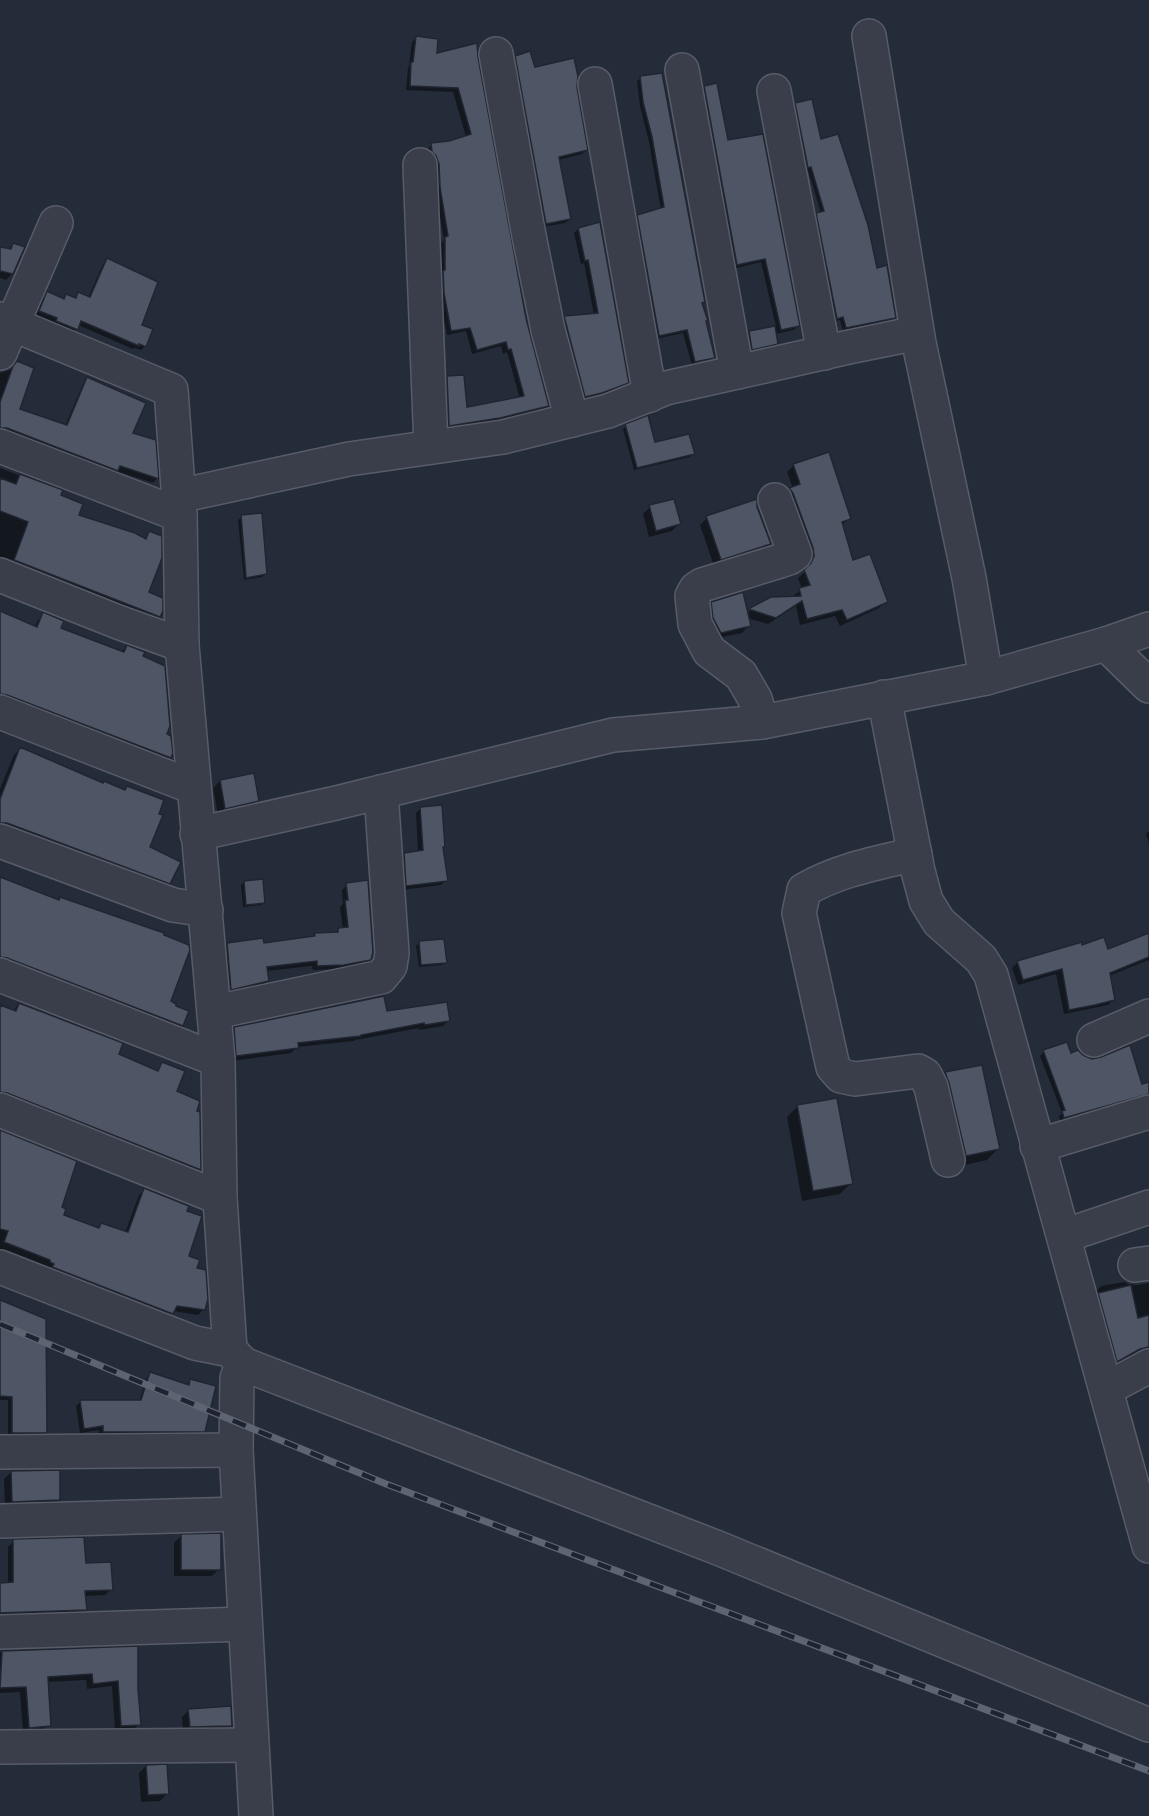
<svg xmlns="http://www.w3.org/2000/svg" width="1149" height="1816" font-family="Signika,sans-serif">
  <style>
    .shadow { fill: #0007 }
    .building { fill: #4e5665; stroke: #202531; stroke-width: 1.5 }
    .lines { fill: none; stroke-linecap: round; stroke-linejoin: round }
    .minor-casing { stroke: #575c68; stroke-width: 36 }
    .minor { stroke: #393e4a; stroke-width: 33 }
    .rail-casing { stroke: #5d6472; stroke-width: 7 }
    .rail { stroke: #1e232f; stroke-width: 4.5; stroke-dasharray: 14; stroke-linecap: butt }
  </style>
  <rect width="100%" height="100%" fill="#252c39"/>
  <!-- shadow -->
  <g class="shadow">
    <polygon points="417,38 435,55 475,45 524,319 547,406 543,410 494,422 445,429 443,382 448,378 465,408 520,399 507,352 503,354 501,346 472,354 466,331 447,335 440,298 441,243 444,240 428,149 432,145 466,137 453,92 406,90 408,68 409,66 412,42"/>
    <polygon points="516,57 534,68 575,87 586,150 582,154 558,160 570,219 565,223 542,227 512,62"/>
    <polygon points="641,78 704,302 701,304 714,357 710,361 692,365 683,333 655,339 634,221 638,217 661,210 649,142 640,106 637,81"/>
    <polygon points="705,87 798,326 794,330 775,334 777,343 774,346 749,352 746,335 749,332 776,327 761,262 733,269 701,92"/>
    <polygon points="796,104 820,141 876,269 894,318 891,321 843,331 840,320 834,321 814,217 821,213 808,170 805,171 793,107"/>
    <polygon points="578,229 627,382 623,386 597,396 582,400 561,321 565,317 594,315 584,263 581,264 574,233"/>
    <polygon points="13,244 12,274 6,280 0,278 0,248 8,250"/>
    <polygon points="107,260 140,326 145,346 141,350 135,348 133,349 78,325 72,333 53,326 54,323 35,315 43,297 47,293 62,299 67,295 74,298 78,294 88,298 103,264"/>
    <polygon points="17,363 18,410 65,426 83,384 88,379 131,434 157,478 153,483 116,471 112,475 0,432 0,373 10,370"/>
    <polygon points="626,426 654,444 693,454 690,457 634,470 623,429"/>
    <polygon points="794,465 849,518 841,526 852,562 886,601 879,608 840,626 835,616 800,625 796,606 768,624 747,618 749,625 742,633 713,639 705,610 712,603 746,613 772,599 793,598 793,596 802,589 798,578 805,572 807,564 783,496 793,488 787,472"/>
    <polygon points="0,468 61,491 59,496 77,516 144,539 150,533 147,593 159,616 153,622 0,563"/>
    <polygon points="650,507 679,524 672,531 649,537 643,514"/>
    <polygon points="756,507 770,544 762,551 714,566 700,525 707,518"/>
    <polygon points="242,517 265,574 262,577 244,580 238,520"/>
    <polygon points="0,612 35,628 38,620 44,614 59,628 121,652 127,647 141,657 165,735 169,757 163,763 0,700"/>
    <polygon points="20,749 103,784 124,791 127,787 148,847 169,883 163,889 0,828 0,789 14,755"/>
    <polygon points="220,781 257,800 250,808 218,815 213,788"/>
    <polygon points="421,808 442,848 447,880 441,885 402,890 400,859 405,854 418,852 416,813"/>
    <polygon points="1149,831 1149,844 1146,834"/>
    <polygon points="0,876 30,890 169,1002 182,1025 177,1030 0,961"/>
    <polygon points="244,882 264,902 261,905 243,907 241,885"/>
    <polygon points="347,885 369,959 364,965 338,969 313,970 312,966 266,971 267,981 262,986 226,994 222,950 227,945 263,944 312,938 315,935 335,933 338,930 343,929 340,907 343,904 342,890"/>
    <polygon points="1149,935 1149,963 1148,960 1109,976 1114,999 1108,1005 1064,1014 1056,974 1018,985 1012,968 1018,962 1081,947 1107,951"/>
    <polygon points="420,943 445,962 442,965 419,967 416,946"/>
    <polygon points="19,1004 117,1055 156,1072 162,1064 175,1092 195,1112 199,1113 199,1170 194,1175 0,1098 0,1007 14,1010"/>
    <polygon points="385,1013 448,1021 443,1026 419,1030 419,1028 355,1040 354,1041 297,1047 291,1053 231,1061 229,1034 235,1029"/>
    <polygon points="1044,1052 1083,1057 1092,1060 1141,1087 1149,1083 1149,1097 1139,1097 1060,1121 1059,1116 1062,1113 1040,1056"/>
    <polygon points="981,1066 998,1149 987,1160 956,1167 934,1085 945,1074"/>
    <polygon points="798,1106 851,1183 840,1194 802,1201 787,1117"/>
    <polygon points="0,1132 60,1208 62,1216 96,1229 101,1224 125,1233 139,1195 144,1190 186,1212 187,1257 195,1269 204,1309 198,1315 173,1311 166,1319 45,1268 46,1266 0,1249"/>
    <polygon points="1124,1282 1128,1284 1137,1285 1149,1283 1149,1338 1134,1354 1113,1365 1095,1299 1098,1296 1097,1290 1101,1286"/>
    <polygon points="0,1301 46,1432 42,1437 8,1437 8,1400 0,1400"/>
    <polygon points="151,1374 186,1386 190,1381 204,1431 199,1435 99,1436 99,1430 80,1433 76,1406 81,1401 139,1402 146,1379"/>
    <polygon points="11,1472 59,1500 52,1507 5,1508 4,1479"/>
    <polygon points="181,1536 219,1569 212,1576 174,1576 174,1543"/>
    <polygon points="14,1541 84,1565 111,1589 105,1595 84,1596 86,1610 80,1616 0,1618 0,1585 8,1584 8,1547"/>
    <polygon points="136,1648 136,1689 139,1724 133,1730 115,1731 112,1686 87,1689 86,1680 47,1682 45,1727 39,1733 23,1733 20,1692 0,1693 0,1652"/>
    <polygon points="189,1710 231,1726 224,1733 183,1733 182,1717"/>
    <polygon points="146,1766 167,1794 160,1801 141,1802 139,1773"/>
  </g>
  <!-- building -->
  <g class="building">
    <polygon points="416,36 438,39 437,53 477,43 478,57 526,318 549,406 500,418 449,426 447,376 464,375 467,407 524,396 511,349 508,350 506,342 477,350 470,328 451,331 444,293 443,271 445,270 445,237 448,236 440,187 439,164 436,156 432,152 431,143 449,141 471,134 458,88 410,86 411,62 413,62"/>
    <polygon points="530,51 535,67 574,58 578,76 577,87 588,150 559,157 571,219 546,224 515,56"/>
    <polygon points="662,73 705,302 702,303 708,321 706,321 715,358 695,362 687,330 659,336 637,215 664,207 652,137 643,102 640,76"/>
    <polygon points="717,83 728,140 763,134 800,326 781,330 765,259 737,265 704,86"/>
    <polygon points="812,99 821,139 838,134 868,225 877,268 887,265 896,318 846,328 843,317 837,319 816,213 824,211 811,167 808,168 795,103"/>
    <polygon points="600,222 629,383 602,393 585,397 564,316 598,313 588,260 585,261 578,228"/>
    <polygon points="13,243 25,247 13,274 0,271 0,247 11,249"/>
    <polygon points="107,258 158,282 142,325 153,329 146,347 139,344 139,346 81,321 78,330 56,321 57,318 39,311 47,291 64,299 66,294 76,298 78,292 90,297"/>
    <polygon points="775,326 778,344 752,350 749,331"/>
    <polygon points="17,361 34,368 20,409 67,425 87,377 146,403 133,433 156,440 159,479 120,466 118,471 7,428 0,428 0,402 13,366"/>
    <polygon points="648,415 655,442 689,434 695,454 637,468 625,424"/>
    <polygon points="829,452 851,519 842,522 853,560 870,554 888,602 847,620 842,610 807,619 802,601 776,618 748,609 771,597 801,596 799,588 810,585 804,570 811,563 814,556 813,548 793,493 789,488 800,484 793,464"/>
    <polygon points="20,474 63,490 61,495 83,504 79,515 135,533 146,539 149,531 162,536 162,558 149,592 163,598 163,611 160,617 14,560 28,522 0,511 0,478 16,484"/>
    <polygon points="674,499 681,524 656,531 649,505"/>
    <polygon points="757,499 757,507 771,544 721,560 706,516"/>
    <polygon points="262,513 267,574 246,578 241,515"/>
    <polygon points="743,592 751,626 721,633 713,618 711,602"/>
    <polygon points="0,611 37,627 43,612 64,621 61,628 124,652 127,645 145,652 143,656 165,666 170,726 167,734 171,736 173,753 171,758 7,695 0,694"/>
    <polygon points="20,747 103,783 104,781 125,790 127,786 164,800 159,814 163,815 150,847 181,862 170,884 7,823 0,823 0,799"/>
    <polygon points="254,773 259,801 225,809 220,780"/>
    <polygon points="442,805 445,847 443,847 448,881 406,886 404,853 423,850 420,807"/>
    <polygon points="0,877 59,900 60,897 164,933 164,935 189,945 190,950 171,1001 176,1004 176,1006 189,1011 183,1026 7,958 0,957"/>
    <polygon points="263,879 265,903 246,905 244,881"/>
    <polygon points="368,880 373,952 371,960 344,965 317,966 317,961 267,967 269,981 231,990 227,943 263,938 264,943 315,936 314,933 338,932 338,928 348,927 345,900 348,900 346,883"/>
    <polygon points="1149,933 1149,957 1110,973 1115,1000 1095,1005 1069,1010 1062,969 1023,980 1017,961 1082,942 1082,945 1104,937 1108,949"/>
    <polygon points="444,939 447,963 421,965 419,941"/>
    <polygon points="384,996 387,1011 447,1002 450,1021 425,1025 424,1023 361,1035 361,1036 298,1043 299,1048 236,1056 234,1027"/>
    <polygon points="19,1003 123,1043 119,1054 158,1071 162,1062 185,1071 177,1091 200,1101 197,1111 200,1112 201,1170 7,1093 0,1092 0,1005 16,1011"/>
    <polygon points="1067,1042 1071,1053 1078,1050 1083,1055 1092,1059 1101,1057 1130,1045 1142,1084 1149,1082 1149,1094 1064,1118 1062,1111 1065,1110 1043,1050"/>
    <polygon points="982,1065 1000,1149 966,1156 949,1083 945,1072"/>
    <polygon points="837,1098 853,1184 813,1191 797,1105"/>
    <polygon points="0,1130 77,1161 62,1207 66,1209 64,1215 99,1228 101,1223 128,1232 144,1188 189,1206 187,1211 202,1216 189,1256 200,1260 197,1268 206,1270 208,1299 205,1310 177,1306 173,1314 52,1267 54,1264 50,1262 50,1260 4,1242 8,1231 0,1229"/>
    <polygon points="1131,1285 1138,1318 1149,1315 1149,1347 1140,1349 1117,1362 1098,1293"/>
    <polygon points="0,1300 46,1319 47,1433 12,1433 12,1397 0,1396"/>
    <polygon points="150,1372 189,1385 190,1379 216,1386 205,1432 103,1432 103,1426 84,1429 80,1400 141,1400"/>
    <polygon points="60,1470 60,1500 12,1502 11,1471"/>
    <polygon points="221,1533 221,1570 181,1570 181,1534"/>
    <polygon points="84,1537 86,1563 111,1562 113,1590 85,1591 87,1610 0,1613 0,1583 13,1582 13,1539"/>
    <polygon points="138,1646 138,1689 141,1725 121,1726 118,1681 93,1684 92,1674 48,1677 51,1726 29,1728 26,1687 0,1688 2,1651"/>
    <polygon points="231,1706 232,1726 190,1727 188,1709"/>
    <polygon points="167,1764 169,1794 148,1795 146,1765"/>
  </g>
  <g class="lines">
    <defs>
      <g id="minor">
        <polyline points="869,36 919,343 969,578 986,678"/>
        <polyline points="496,54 529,236 548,330 572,420"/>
        <polyline points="682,70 737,372"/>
        <polyline points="595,84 650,395"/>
        <polyline points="774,91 824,353"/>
        <polyline points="420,165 431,447"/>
        <polyline points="0,319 171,390 180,515 182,645 218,1060 220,1198 230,1350"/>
        <polyline points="0,353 56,223"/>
        <polyline points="0,446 180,515"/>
        <polyline points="179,496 349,459 503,437 608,411 666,388 849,347 917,333"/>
        <polyline points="0,575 118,622 182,645"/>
        <polyline points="1106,644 1149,686"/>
        <polyline points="884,697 918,871 926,901 939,922 981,959 991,975 1149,1546"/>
        <polyline points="0,712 193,787"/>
        <polyline points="762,722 755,699 741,675 709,651 695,624 692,596 696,589 702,585 780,561 789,558 795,554 775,500"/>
        <polyline points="197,834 336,803 613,735 762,722 986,678 1106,644 1149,629"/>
        <polyline points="0,841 173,905 206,910"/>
        <path d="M915,854C877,863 838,870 804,890L799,913L833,1067L841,1076L855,1079L918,1071L925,1075L931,1087L948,1160"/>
        <polyline points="0,975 218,1060"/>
        <polyline points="215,1012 381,977 390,966 392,953 381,792"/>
        <polyline points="1094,1040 1149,1016"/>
        <polyline points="0,1110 220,1198"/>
        <polyline points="1037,1146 1149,1112"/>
        <polyline points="1064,1236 1149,1207"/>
        <polyline points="1135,1265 1149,1263"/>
        <polyline points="0,1267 195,1343 230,1350 243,1364 237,1378 236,1450 256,1816"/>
        <polyline points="243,1364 718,1548 1149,1725"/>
        <polyline points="1106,1389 1149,1366"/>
        <polyline points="0,1452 236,1450"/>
        <polyline points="0,1521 239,1514"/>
        <polyline points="0,1632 245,1624"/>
        <polyline points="0,1747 252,1745"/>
      </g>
    </defs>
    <!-- minor casing -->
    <use href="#minor" class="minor-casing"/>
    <!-- minor -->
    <use href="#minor" class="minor"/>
    <defs>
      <polyline id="rail" points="0,1324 386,1484 1149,1771"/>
    </defs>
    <!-- rail casing -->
    <use href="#rail" class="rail-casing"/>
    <!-- rail -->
    <use href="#rail" class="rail"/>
  </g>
</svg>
